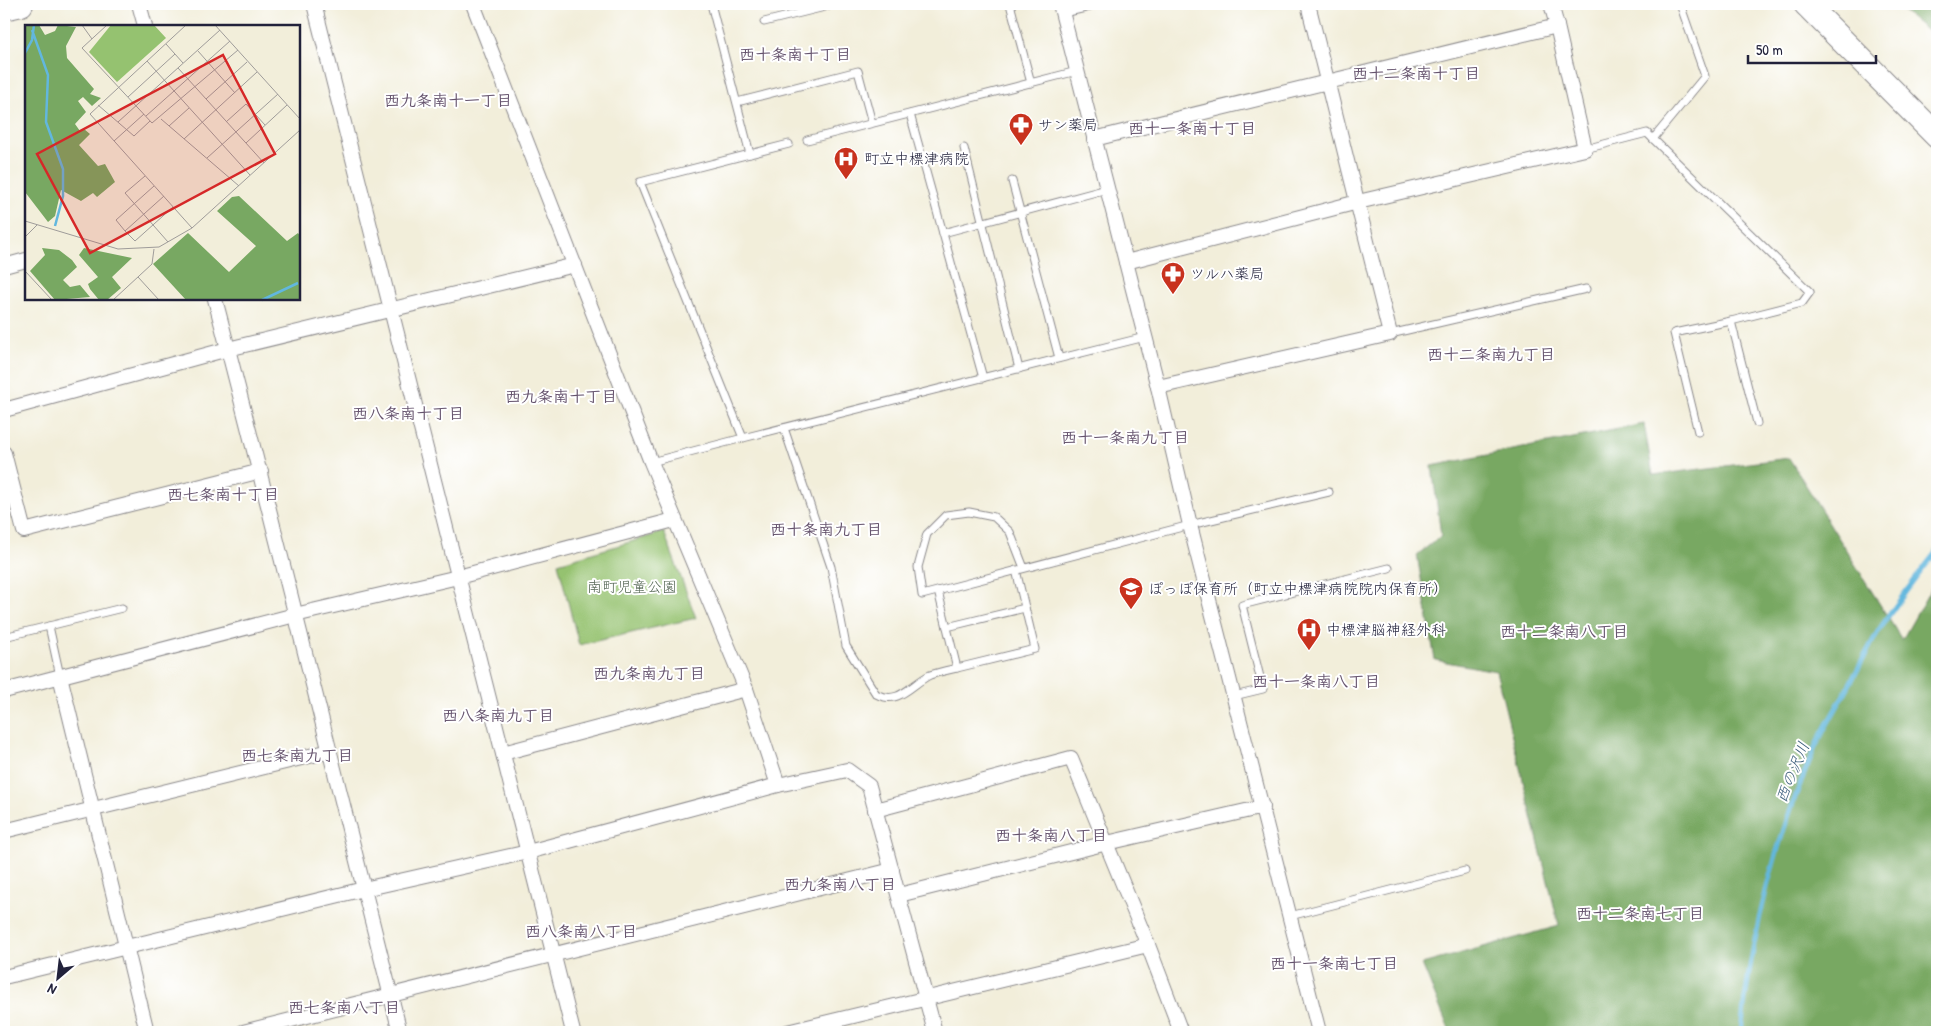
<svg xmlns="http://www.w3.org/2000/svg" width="1941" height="1036" font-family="'Patrick Hand','Klee One',sans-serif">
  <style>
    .green { fill: #95c270; stroke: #5c7256 }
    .forest { fill: #78a862; stroke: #4d654e }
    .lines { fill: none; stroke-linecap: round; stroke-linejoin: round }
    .stream { stroke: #62b7de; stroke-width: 5 }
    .service-casing { stroke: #8a888a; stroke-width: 9 }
    .minor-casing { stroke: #8a888a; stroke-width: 16 }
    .trunk-casing { stroke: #8a888a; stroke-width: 26 }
    .service { stroke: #fff; stroke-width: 7 }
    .minor { stroke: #fff; stroke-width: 14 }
    .trunk { stroke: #fff; stroke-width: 24 }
    .labels { text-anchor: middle; stroke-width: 4; stroke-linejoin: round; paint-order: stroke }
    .poi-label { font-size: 15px; fill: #22223b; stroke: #fff; text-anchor: start }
    .park-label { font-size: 15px; fill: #506250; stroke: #fff }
    .neighbourhood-label { font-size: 16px; font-weight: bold; fill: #66546e; stroke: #fff }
    .water-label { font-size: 16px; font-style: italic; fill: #3c5e7c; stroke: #fff }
    .inset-river { fill: none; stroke: #62b7de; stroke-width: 2.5 }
    .inset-road { fill: none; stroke: #9f9c9a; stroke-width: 1 }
    .view { fill: #d62828; fill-opacity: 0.15; stroke: #d62828; stroke-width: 2.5 }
    .inset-edge { fill: none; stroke: #22223b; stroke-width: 2.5 }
  </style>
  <rect width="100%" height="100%" fill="#fff"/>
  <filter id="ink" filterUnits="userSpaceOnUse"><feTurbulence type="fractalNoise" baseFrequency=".02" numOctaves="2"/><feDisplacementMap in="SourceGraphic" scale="10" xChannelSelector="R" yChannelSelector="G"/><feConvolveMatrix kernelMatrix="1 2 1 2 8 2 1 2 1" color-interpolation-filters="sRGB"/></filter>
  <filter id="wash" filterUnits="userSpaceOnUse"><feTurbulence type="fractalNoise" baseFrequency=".0096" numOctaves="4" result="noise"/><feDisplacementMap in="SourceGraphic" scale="20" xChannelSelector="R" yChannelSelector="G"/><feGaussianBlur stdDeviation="1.12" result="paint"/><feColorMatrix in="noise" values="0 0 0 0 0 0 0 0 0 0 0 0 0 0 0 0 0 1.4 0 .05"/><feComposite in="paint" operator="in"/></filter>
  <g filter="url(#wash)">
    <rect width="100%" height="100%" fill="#f2eeda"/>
    <!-- green -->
    <polygon class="green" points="664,532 696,618 579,645 558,563"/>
    <!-- forest -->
    <g class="forest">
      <polygon points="1895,4 1937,4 1937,39"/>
      <polygon points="1644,424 1653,475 1789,458 1902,640 1937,578 1937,1032 1496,1032 1495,1029 1480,1032 1450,1032 1422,964 1559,926 1496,671 1435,660 1417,555 1441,536 1432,466"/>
    </g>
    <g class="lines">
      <!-- stream -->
      <path class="stream" d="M1741,1032C1751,935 1775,840 1814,750C1823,729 1837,708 1848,687C1859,668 1868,649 1879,630C1897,603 1917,576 1937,551"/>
    </g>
  </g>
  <g filter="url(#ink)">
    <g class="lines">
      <defs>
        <g id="service">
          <polyline points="711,4 750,154"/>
          <polyline points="1010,4 1031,83"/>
          <polyline points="764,22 837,4"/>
          <polyline points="737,102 858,71 872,123"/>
          <polyline points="910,114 983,378"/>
          <polyline points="1653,139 1705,76 1680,4"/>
          <polyline points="807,140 1077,71"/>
          <polyline points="964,148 1019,369"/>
          <polyline points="1585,149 1647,133 1810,292 1802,303 1731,321 1674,333 1698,432"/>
          <polyline points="1012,181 1059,358"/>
          <polyline points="943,233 1107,189"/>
          <polyline points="1731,321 1757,423"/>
          <polyline points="1390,334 1586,289"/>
          <path d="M784,428L831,567L846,646L876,694C899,706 911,684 930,675C938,672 948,670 957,668"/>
          <polyline points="743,438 1145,337"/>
          <polyline points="651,462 743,438 640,182 789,144"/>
          <polyline points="1024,568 1010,532 994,517 969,512 946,515 927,534 918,567 922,595 1190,525 1329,492"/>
          <polyline points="938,591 957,668 1035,649 1016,570"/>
          <polyline points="49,626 60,676"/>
          <polyline points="947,627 1025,608"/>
          <polyline points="4,637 122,608"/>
          <polyline points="1234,696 1263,689 1242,605 1389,568"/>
          <polyline points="1290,916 1465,871"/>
        </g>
        <g id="minor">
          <polyline points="139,4 145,26"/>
          <polyline points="314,4 573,1032"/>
          <polyline points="473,4 651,462 746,689 778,785"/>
          <polyline points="1060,4 1158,387 1190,525 1319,1032"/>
          <polyline points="1062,10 1088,4"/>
          <polyline points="1094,139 1557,26 1551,4"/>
          <polyline points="1126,262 1358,202 1585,149 1557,26"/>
          <polyline points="4,266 26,260"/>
          <path d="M215,299C279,543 338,788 400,1032"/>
          <polyline points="1158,387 1390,334 1308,4"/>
          <polyline points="4,410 228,349 575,265"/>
          <polyline points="4,453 24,531 261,471"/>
          <polyline points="60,676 147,1032"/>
          <polyline points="4,691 295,615 458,577 674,520"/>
          <polyline points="503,753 746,689"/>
          <polyline points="875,810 1071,758 1148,945 1181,1032"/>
          <polyline points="4,831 330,751"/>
          <polyline points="899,895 1107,843 1263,807"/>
          <polyline points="4,977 364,889 528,852 778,785 847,770 869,786 935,1032"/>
          <polyline points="243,1032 892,870"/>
          <polyline points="787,1032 1148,945"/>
        </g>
        <g id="trunk">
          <polyline points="1806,4 1937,136"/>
          <polyline points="4,8 21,4"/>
        </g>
      </defs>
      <!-- service casing -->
      <use href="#service" class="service-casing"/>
      <!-- minor casing -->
      <use href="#minor" class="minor-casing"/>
      <!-- trunk casing -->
      <use href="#trunk" class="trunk-casing"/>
      <!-- service -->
      <use href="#service" class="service"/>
      <!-- minor -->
      <use href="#minor" class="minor"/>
      <!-- trunk -->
      <use href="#trunk" class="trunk"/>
    </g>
  </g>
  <!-- icons -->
  <defs>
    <symbol id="pharmacy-pin" viewBox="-11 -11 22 30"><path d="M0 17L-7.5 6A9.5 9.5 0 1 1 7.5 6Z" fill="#c8321e" stroke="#fff"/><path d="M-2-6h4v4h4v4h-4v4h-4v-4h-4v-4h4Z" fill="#fff"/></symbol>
    <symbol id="hospital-pin" viewBox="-11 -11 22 30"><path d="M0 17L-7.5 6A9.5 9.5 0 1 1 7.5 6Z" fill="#c8321e" stroke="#fff"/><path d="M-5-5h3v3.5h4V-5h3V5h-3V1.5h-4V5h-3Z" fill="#fff"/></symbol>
    <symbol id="school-pin" viewBox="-11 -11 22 30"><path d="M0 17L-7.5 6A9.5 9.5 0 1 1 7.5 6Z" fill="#c8321e" stroke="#fff"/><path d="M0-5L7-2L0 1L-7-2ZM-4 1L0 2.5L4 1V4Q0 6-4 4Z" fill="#fff"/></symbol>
  </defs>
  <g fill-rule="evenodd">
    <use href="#pharmacy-pin" x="1007" y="111" width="28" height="38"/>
    <use href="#hospital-pin" x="832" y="145" width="28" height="38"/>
    <use href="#pharmacy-pin" x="1159" y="260" width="28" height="38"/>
    <use href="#school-pin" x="1117" y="575" width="28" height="38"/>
    <use href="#hospital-pin" x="1295" y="616" width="28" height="38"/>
  </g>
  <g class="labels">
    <!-- poi labels -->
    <g class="poi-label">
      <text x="1038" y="130">サン薬局</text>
      <text x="864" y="164">町立中標津病院</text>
      <text x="1190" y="279">ツルハ薬局</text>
      <text x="1148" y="594">ぽっぽ保育所（町立中標津病院院内保育所）</text>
      <text x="1326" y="635">中標津脳神経外科</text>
    </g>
    <!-- park labels -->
    <g class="park-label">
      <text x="632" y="592">南町児童公園</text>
    </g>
    <!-- neighbourhood labels -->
    <g class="neighbourhood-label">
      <text x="795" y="60">西十条南十丁目</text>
      <text x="1416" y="79">西十二条南十丁目</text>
      <text x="448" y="106">西九条南十一丁目</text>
      <text x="1192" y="134">西十一条南十丁目</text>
      <text x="1491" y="360">西十二条南九丁目</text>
      <text x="561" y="402">西九条南十丁目</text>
      <text x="408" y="419">西八条南十丁目</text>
      <text x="1125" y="443">西十一条南九丁目</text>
      <text x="223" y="500">西七条南十丁目</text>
      <text x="826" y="535">西十条南九丁目</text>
      <text x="1564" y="637">西十二条南八丁目</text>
      <text x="649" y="679">西九条南九丁目</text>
      <text x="1316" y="687">西十一条南八丁目</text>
      <text x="498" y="721">西八条南九丁目</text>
      <text x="297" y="761">西七条南九丁目</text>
      <text x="1051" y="841">西十条南八丁目</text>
      <text x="840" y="890">西九条南八丁目</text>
      <text x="1640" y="919">西十二条南七丁目</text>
      <text x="581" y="937">西八条南八丁目</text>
      <text x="1334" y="969">西十一条南七丁目</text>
      <text x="344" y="1013">西七条南八丁目</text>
    </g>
    <!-- water labels -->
    <g class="water-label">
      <text transform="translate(1792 772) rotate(-68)" y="6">西の沢川</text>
    </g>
  </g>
  <!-- overview -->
  <g transform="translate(25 25)">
    <rect width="275" height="275" fill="#f2eeda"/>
    <path d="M86,0H129L141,13L92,57L64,27Z" fill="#95c270"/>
    <path d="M0,0H14L20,10L30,6L33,0L51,2L41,21L42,33L69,64L65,69L76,73L67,81L58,72L53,76L61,87L50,99L55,106L59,104L65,109L54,120L73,141L80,139L90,157L72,172L68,168L56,176L36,165L30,191L23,197L0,167ZM214,171L262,216L273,208L275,211V275H161L128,239L163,208L204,247L231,221L192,186L207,172ZM17,223L34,225L47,235L52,242L38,255L45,262L55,260L65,272L30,275L5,246L20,230ZM59,223L107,233L87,252L96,263L82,275H74L65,264L63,259L73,252L54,230Z" fill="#78a862"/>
    <path class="inset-river" d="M7,5L23,50L21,97L38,144V171L30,201M0,28L7,15L9,0M237,275L273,258"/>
    <path class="inset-road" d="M57,0L67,14M82,0L57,23L127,98L213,25M161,0L65,89L167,203M190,0L275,94M141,19L158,38M173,26L210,68M122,36L225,150M153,43L239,138M103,72L150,29M181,74L222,37M73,80L109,111L125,96M121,91L205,16M136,94L214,161M93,97L195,5M201,97L221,79L240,100M144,101L164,83M159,114L232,47M89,116L119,89M221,118L262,80M182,133L253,69M120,151L100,168L143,217M139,171L100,206L110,216L148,182M0,196L93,224L134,222L167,203L275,105M100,206L91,195L129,161M0,212L12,200M0,246L27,275M113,252L134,275M88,275L127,239L129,224"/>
    <path class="view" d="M198,30L250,129L65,228L12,129Z"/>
    <rect width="275" height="275" class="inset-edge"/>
  </g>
  <!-- margin -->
  <rect width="1941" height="1036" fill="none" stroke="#fff" stroke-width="20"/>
  <!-- north arrow -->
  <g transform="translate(58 978) rotate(208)" stroke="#ffffff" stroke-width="4" paint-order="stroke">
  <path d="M0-4L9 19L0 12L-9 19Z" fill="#22223b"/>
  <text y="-8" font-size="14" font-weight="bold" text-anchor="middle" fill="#22223b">N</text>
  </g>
  <!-- scale -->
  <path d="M1748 55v8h128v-8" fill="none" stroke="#22223b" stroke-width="2.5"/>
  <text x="1756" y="55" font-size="15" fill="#22223b" stroke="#ffffff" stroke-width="4" paint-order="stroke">50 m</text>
</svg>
